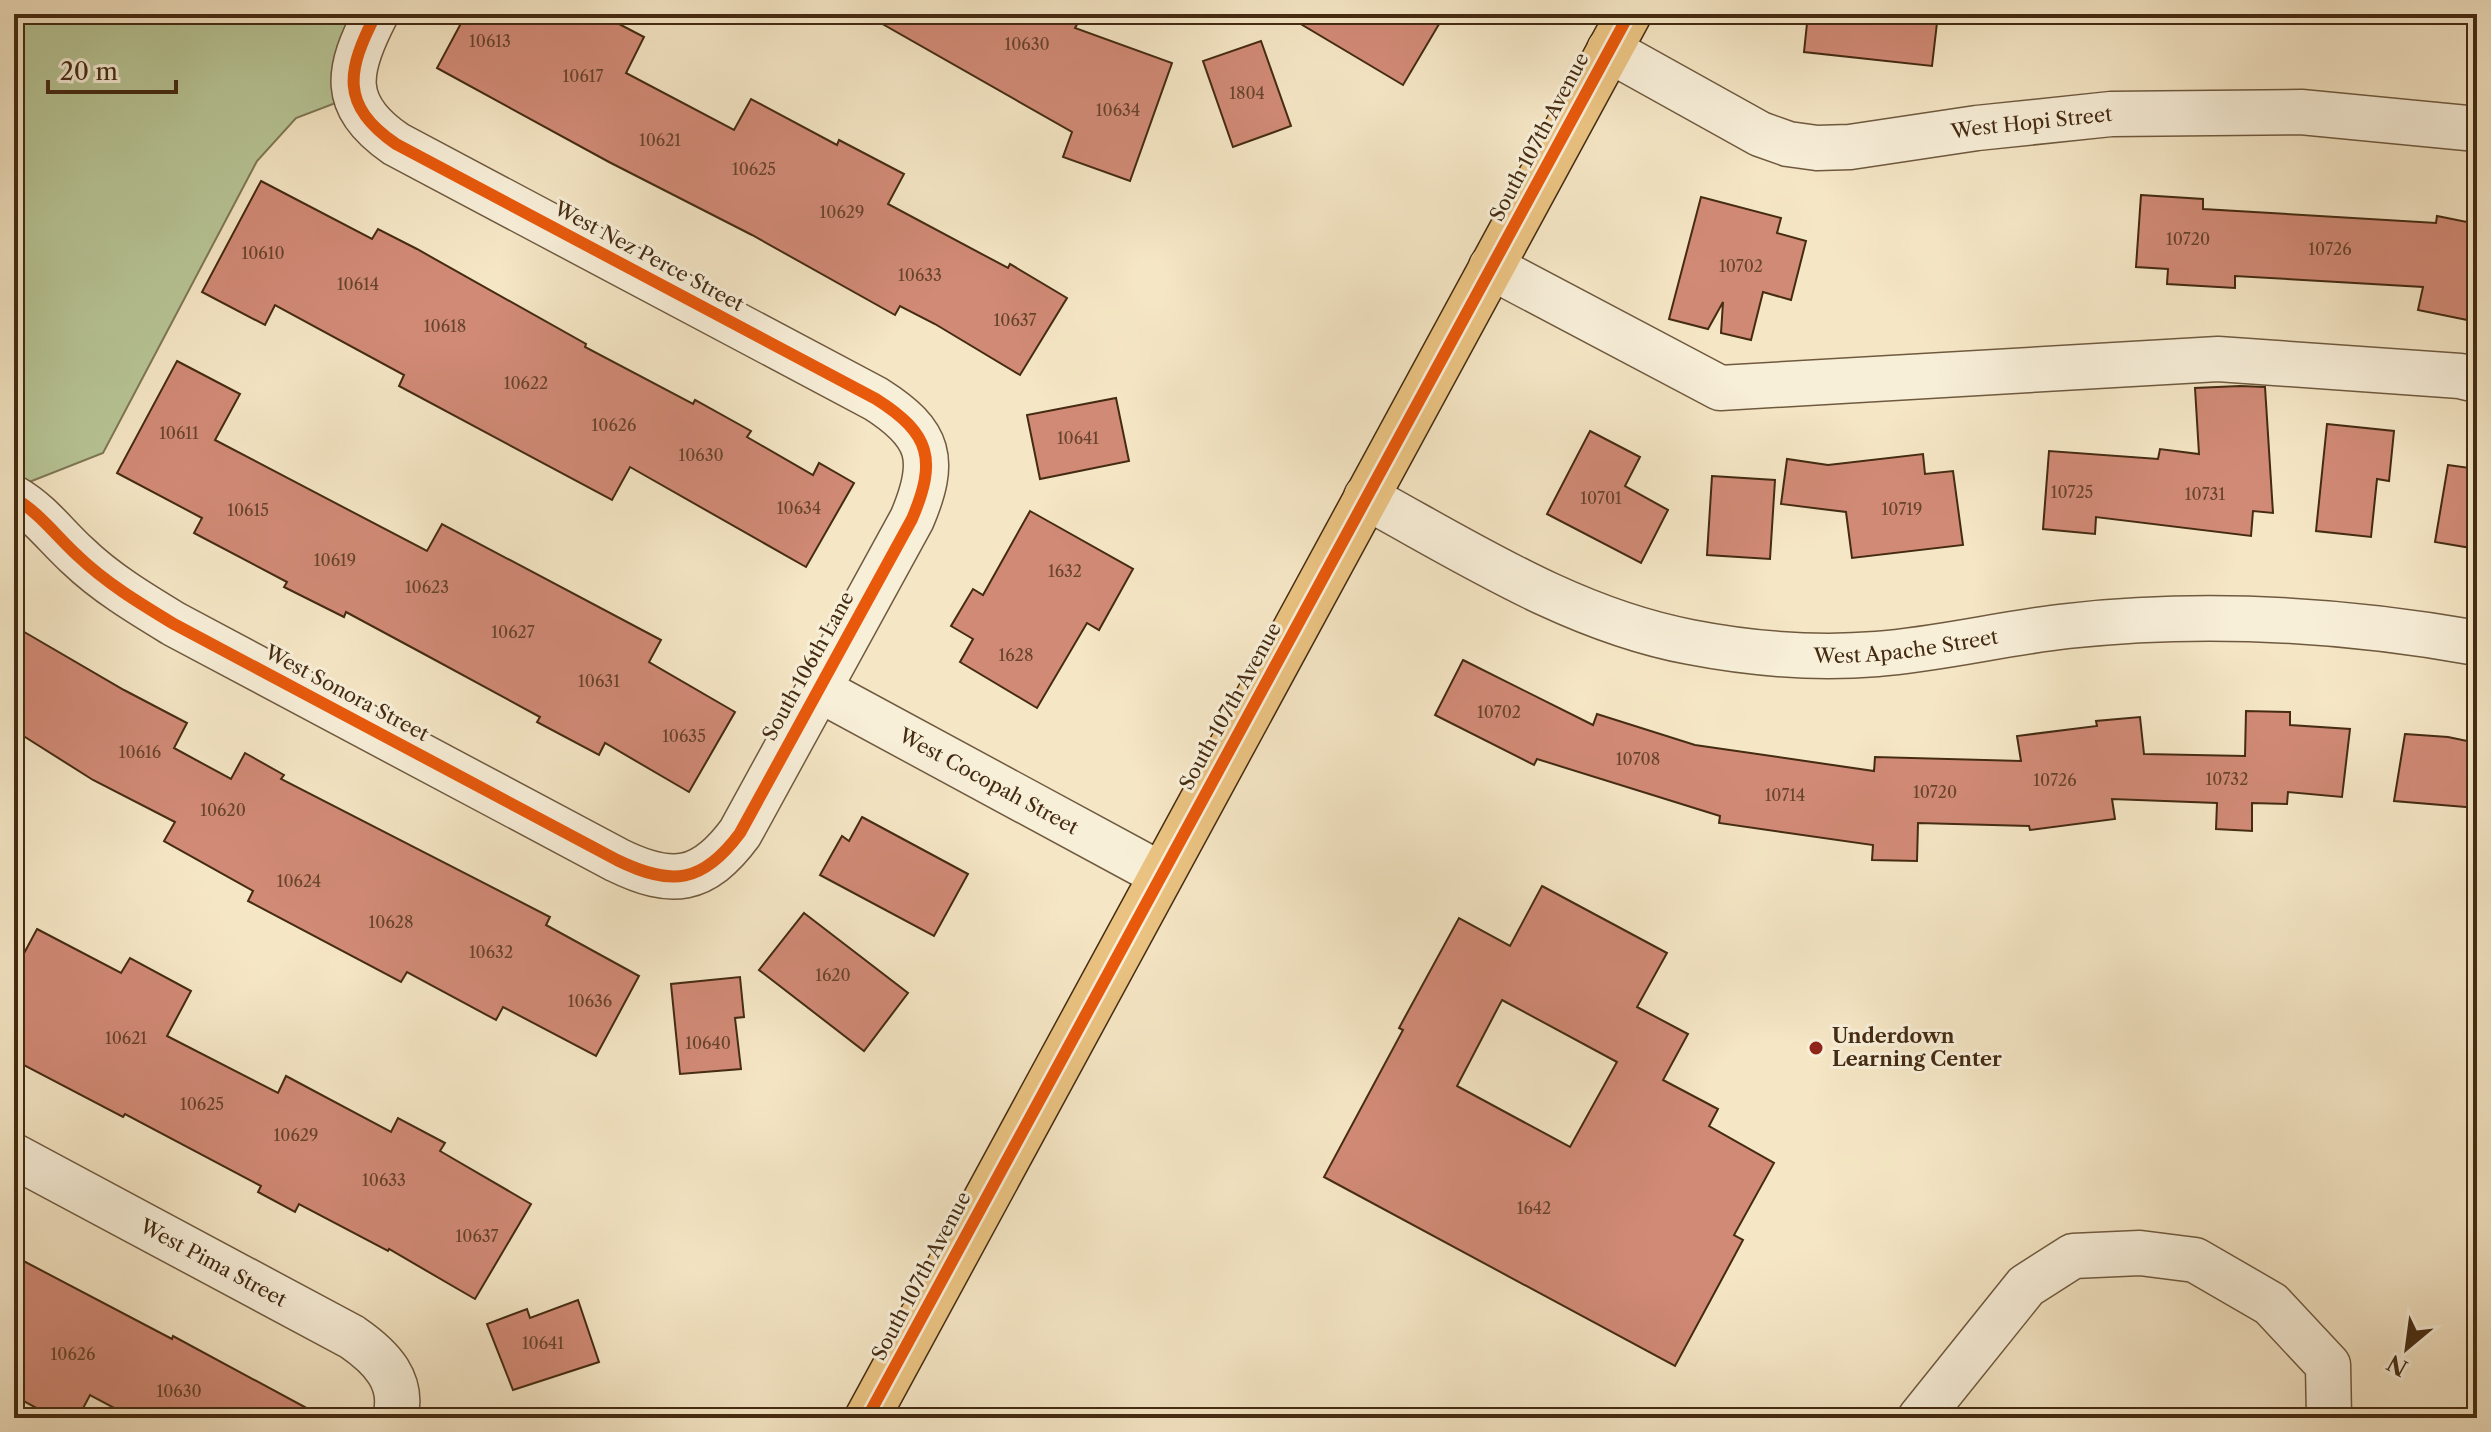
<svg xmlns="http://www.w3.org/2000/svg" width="2491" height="1432" font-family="'Libre Caslon Text',serif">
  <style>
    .green { fill: #b8c697; stroke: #7e7854; stroke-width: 2 }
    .building { fill: #d18a76; stroke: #442b12; stroke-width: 2; fill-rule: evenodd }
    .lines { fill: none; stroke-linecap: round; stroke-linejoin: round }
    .minor-casing { stroke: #705a3f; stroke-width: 47 }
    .major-casing { stroke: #442b12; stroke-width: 47 }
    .minor { stroke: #f8efd9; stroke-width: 44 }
    .major { stroke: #eac382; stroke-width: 44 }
    .cycleway-casing { stroke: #f8efd9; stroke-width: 17 }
    .cycleway { stroke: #e8590c; stroke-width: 12 }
    .poi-dot { fill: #8f2418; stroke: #f8efd9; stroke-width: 3 }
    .labels { text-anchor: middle; stroke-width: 6; stroke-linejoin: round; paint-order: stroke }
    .number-label { font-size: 16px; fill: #67432b }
    .street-label { font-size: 20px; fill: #442b12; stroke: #f8efd9 }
    .poi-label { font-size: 20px; font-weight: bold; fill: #442b12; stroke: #f8efd9; text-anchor: start }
  </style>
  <rect width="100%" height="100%" fill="#f5e6c5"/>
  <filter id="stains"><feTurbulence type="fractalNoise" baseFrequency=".0025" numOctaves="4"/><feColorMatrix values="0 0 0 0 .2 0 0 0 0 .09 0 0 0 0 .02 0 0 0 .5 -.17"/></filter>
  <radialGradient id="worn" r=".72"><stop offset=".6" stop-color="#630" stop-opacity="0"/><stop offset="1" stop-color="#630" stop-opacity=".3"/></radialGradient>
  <!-- green -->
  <polygon class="green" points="14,14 376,14 354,96 296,118 257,161 103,453 14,488"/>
  <!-- building -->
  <g class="building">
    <polygon points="466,14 600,14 644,37 626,73 734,130 751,99 837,145 839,140 904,174 888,204 1008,268 1010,264 1067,298 1020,375 935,324 900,306 895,315 752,235 609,162 437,68"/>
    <polygon points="865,14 1083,14 1075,28 1172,63 1130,181 1063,157 1072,132"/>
    <polygon points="1284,14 1445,14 1403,85"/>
    <polygon points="1808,14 1938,14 1932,66 1804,52"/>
    <polygon points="1261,41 1291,126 1233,147 1203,61"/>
    <polygon points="261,181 372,239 378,229 417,249 586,344 585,347 693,404 695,400 751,431 747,437 813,475 819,463 854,483 806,567 630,467 612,500 399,386 404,375 275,305 265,325 202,292"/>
    <polygon points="2141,195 2203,199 2203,209 2436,223 2437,216 2477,224 2477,322 2418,310 2423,287 2235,276 2235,288 2167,284 2168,269 2136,267"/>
    <polygon points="1701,197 1781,218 1777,233 1806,241 1791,300 1763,292 1751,340 1721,333 1723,302 1708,329 1669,319"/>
    <polygon points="177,361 240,394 215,440 427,551 442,524 661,640 649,662 735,712 689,792 605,743 599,755 537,722 540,717 424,654 346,612 344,617 284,587 287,582 194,533 202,518 117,473"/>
    <polygon points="2240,386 2265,387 2273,513 2253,511 2251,536 2096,517 2095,534 2043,529 2049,451 2158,459 2160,449 2199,454 2195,388"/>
    <polygon points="1116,398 1129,461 1040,479 1027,415"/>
    <polygon points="2327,424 2394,431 2389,481 2377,479 2371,537 2316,531"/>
    <polygon points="1590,431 1640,457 1625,486 1668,510 1641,563 1547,514"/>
    <polygon points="1923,454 1925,474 1953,471 1963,545 1852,558 1846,512 1781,504 1787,459 1828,465"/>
    <polygon points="2448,465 2477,469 2477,549 2435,542"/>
    <polygon points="1712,476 1775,480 1770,559 1707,555"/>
    <polygon points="1030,511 1133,569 1099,630 1087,623 1037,708 960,662 973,639 951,626 973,589 983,595"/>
    <polygon points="14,626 124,690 187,723 174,748 231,779 245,753 284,775 281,779 550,917 546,925 639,976 596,1056 503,1007 496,1020 407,972 401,982 248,901 253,891 164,841 175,822 93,780 14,730"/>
    <polygon points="1463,660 1593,725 1597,714 1695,745 1874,771 1875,757 2021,761 2017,736 2097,726 2096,721 2140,717 2144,754 2245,756 2246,711 2290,712 2290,725 2350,729 2342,797 2288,792 2287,804 2252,803 2252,831 2216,829 2217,803 2112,799 2115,819 2030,830 2029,826 1918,823 1917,861 1872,860 1873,845 1719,823 1720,816 1537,759 1534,765 1435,715"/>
    <polygon points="2405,734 2448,737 2477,743 2477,808 2394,801"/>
    <polygon points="862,817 968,874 934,936 820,875 842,836 849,841"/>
    <path d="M1542,886L1667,953L1637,1007L1688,1034L1663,1080L1718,1109L1709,1126L1774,1163L1734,1235L1743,1240L1675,1366L1324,1177L1403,1030L1399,1028L1459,918L1510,946ZM1502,1000L1617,1062L1570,1147L1457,1086Z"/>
    <polygon points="804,913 908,993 864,1051 759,970"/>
    <polygon points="37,929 121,973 130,958 191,991 167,1036 278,1093 286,1076 391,1132 398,1118 445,1143 440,1151 531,1204 475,1299 389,1249 388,1251 299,1204 295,1212 258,1192 261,1186 125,1114 123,1117 14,1060 14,972"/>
    <polygon points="740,977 744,1017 735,1018 741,1069 680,1074 671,984"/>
    <polygon points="14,1256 172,1339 173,1336 325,1418 133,1418 90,1395 78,1418 55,1418 14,1396"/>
    <polygon points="578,1300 599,1362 513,1390 487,1324 527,1309 530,1318"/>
  </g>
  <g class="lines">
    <defs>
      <g id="minor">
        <path id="s1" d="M1609,50L1760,134L1788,144L1817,148L1850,147L1977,128L2111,114L2301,112L2477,129"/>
        <polyline points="1491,267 1720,388 2218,359 2460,376 2477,380"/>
        <path id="s2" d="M1366,497C1470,554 1573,620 1690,642C1752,654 1814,659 1877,654C1941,649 2004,633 2068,626C2204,611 2342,619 2477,643"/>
        <path d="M14,498C40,513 56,536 78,556C106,583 141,604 174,624L617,860C672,887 703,883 740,833L912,519C937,460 931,434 876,399L396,144C339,105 347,70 376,14"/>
        <path id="s3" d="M818,689L1160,874"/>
        <path id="s4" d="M14,1156L352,1337C381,1357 405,1381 395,1418"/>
        <polyline points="1920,1418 2026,1286 2073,1256 2140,1253 2195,1260 2271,1304 2328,1365 2329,1418"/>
      </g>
      <polyline id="major" points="867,1418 1629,14"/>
    </defs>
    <!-- minor casing -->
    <use href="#minor" class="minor-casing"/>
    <!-- major casing -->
    <use href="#major" class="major-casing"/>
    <!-- minor -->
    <use href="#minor" class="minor"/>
    <!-- major -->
    <use href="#major" class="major"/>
    <defs>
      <g id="cycleway">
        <path d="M14,498C40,513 56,536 78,556C106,583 141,604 174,624L617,860C672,887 703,883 740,833L912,519C937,460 931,434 876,399L396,144C339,105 347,70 376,14"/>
        <polyline points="867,1418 1629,14"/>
      </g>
    </defs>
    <!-- cycleway casing -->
    <use href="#cycleway" class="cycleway-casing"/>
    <!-- cycleway -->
    <use href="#cycleway" class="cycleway"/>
  </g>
  <!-- markers -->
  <circle class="poi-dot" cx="1816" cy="1048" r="8"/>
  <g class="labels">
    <!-- number labels -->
    <g class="number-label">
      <text x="490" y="47">10613</text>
      <text x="1027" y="50">10630</text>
      <text x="583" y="82">10617</text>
      <text x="1247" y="99">1804</text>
      <text x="1118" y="116">10634</text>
      <text x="660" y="146">10621</text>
      <text x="754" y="175">10625</text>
      <text x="842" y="218">10629</text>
      <text x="2188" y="245">10720</text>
      <text x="2330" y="255">10726</text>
      <text x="263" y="259">10610</text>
      <text x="1741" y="272">10702</text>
      <text x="920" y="281">10633</text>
      <text x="358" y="290">10614</text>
      <text x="1015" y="326">10637</text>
      <text x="445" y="332">10618</text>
      <text x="526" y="389">10622</text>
      <text x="614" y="431">10626</text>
      <text x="179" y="439">10611</text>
      <text x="1078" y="444">10641</text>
      <text x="701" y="461">10630</text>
      <text x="2072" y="498">10725</text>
      <text x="2205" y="500">10731</text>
      <text x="1601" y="504">10701</text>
      <text x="799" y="514">10634</text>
      <text x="1902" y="515">10719</text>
      <text x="248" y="516">10615</text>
      <text x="335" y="566">10619</text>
      <text x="1065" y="577">1632</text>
      <text x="427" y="593">10623</text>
      <text x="513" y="638">10627</text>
      <text x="1016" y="661">1628</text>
      <text x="599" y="687">10631</text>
      <text x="1499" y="718">10702</text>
      <text x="684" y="742">10635</text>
      <text x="140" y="758">10616</text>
      <text x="1638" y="765">10708</text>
      <text x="2227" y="785">10732</text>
      <text x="2055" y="786">10726</text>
      <text x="1935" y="798">10720</text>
      <text x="1785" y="801">10714</text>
      <text x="223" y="816">10620</text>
      <text x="299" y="887">10624</text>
      <text x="391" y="928">10628</text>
      <text x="491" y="958">10632</text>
      <text x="833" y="981">1620</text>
      <text x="590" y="1007">10636</text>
      <text x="126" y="1044">10621</text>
      <text x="708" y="1049">10640</text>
      <text x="202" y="1110">10625</text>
      <text x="296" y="1141">10629</text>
      <text x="384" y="1186">10633</text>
      <text x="1534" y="1214">1642</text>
      <text x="477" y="1242">10637</text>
      <text x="543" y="1349">10641</text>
      <text x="73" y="1360">10626</text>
      <text x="179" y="1397">10630</text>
    </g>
    <!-- street labels -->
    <g class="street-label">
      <text dy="7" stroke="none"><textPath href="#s1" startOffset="448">West Hopi Street</textPath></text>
      <text transform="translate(1539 137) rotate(-62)" y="7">South 107th Avenue</text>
      <text transform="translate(649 256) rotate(28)" y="7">West Nez Perce Street</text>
      <text dy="7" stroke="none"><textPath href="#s2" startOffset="574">West Apache Street</textPath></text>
      <text transform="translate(808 666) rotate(-61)" y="7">South 106th Lane</text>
      <text transform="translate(347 693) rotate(28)" y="7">West Sonora Street</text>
      <text transform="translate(1230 706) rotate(-61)" y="7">South 107th Avenue</text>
      <text dy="7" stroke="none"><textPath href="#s3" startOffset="194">West Cocopah Street</textPath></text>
      <text dy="7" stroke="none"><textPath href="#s4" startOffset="226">West Pima Street</textPath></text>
      <text transform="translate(921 1276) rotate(-62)" y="7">South 107th Avenue</text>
    </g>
    <!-- poi labels -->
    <g class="poi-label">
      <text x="1832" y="1043">Underdown<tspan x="1832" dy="23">Learning Center</tspan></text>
    </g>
  </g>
  <!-- margin -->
  <rect width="2491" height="1432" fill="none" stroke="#f5e6c5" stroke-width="48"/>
  <rect x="16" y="16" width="2459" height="1400" fill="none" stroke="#442b12" stroke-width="4"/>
  <rect x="24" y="24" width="2443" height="1384" fill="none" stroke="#442b12" stroke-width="2"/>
  <!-- north arrow -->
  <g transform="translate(2407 1348) rotate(209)" stroke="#f8efd9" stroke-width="6" paint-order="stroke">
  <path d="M0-6L14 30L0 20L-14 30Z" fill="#442b12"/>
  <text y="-12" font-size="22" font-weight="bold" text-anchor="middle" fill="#442b12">N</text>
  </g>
  <!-- scale -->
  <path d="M48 80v12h128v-12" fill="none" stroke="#442b12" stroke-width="4"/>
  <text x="60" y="80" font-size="24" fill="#442b12" stroke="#f8efd9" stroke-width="6" paint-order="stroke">20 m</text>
  <rect width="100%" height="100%" filter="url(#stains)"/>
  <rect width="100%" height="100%" fill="url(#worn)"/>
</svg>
